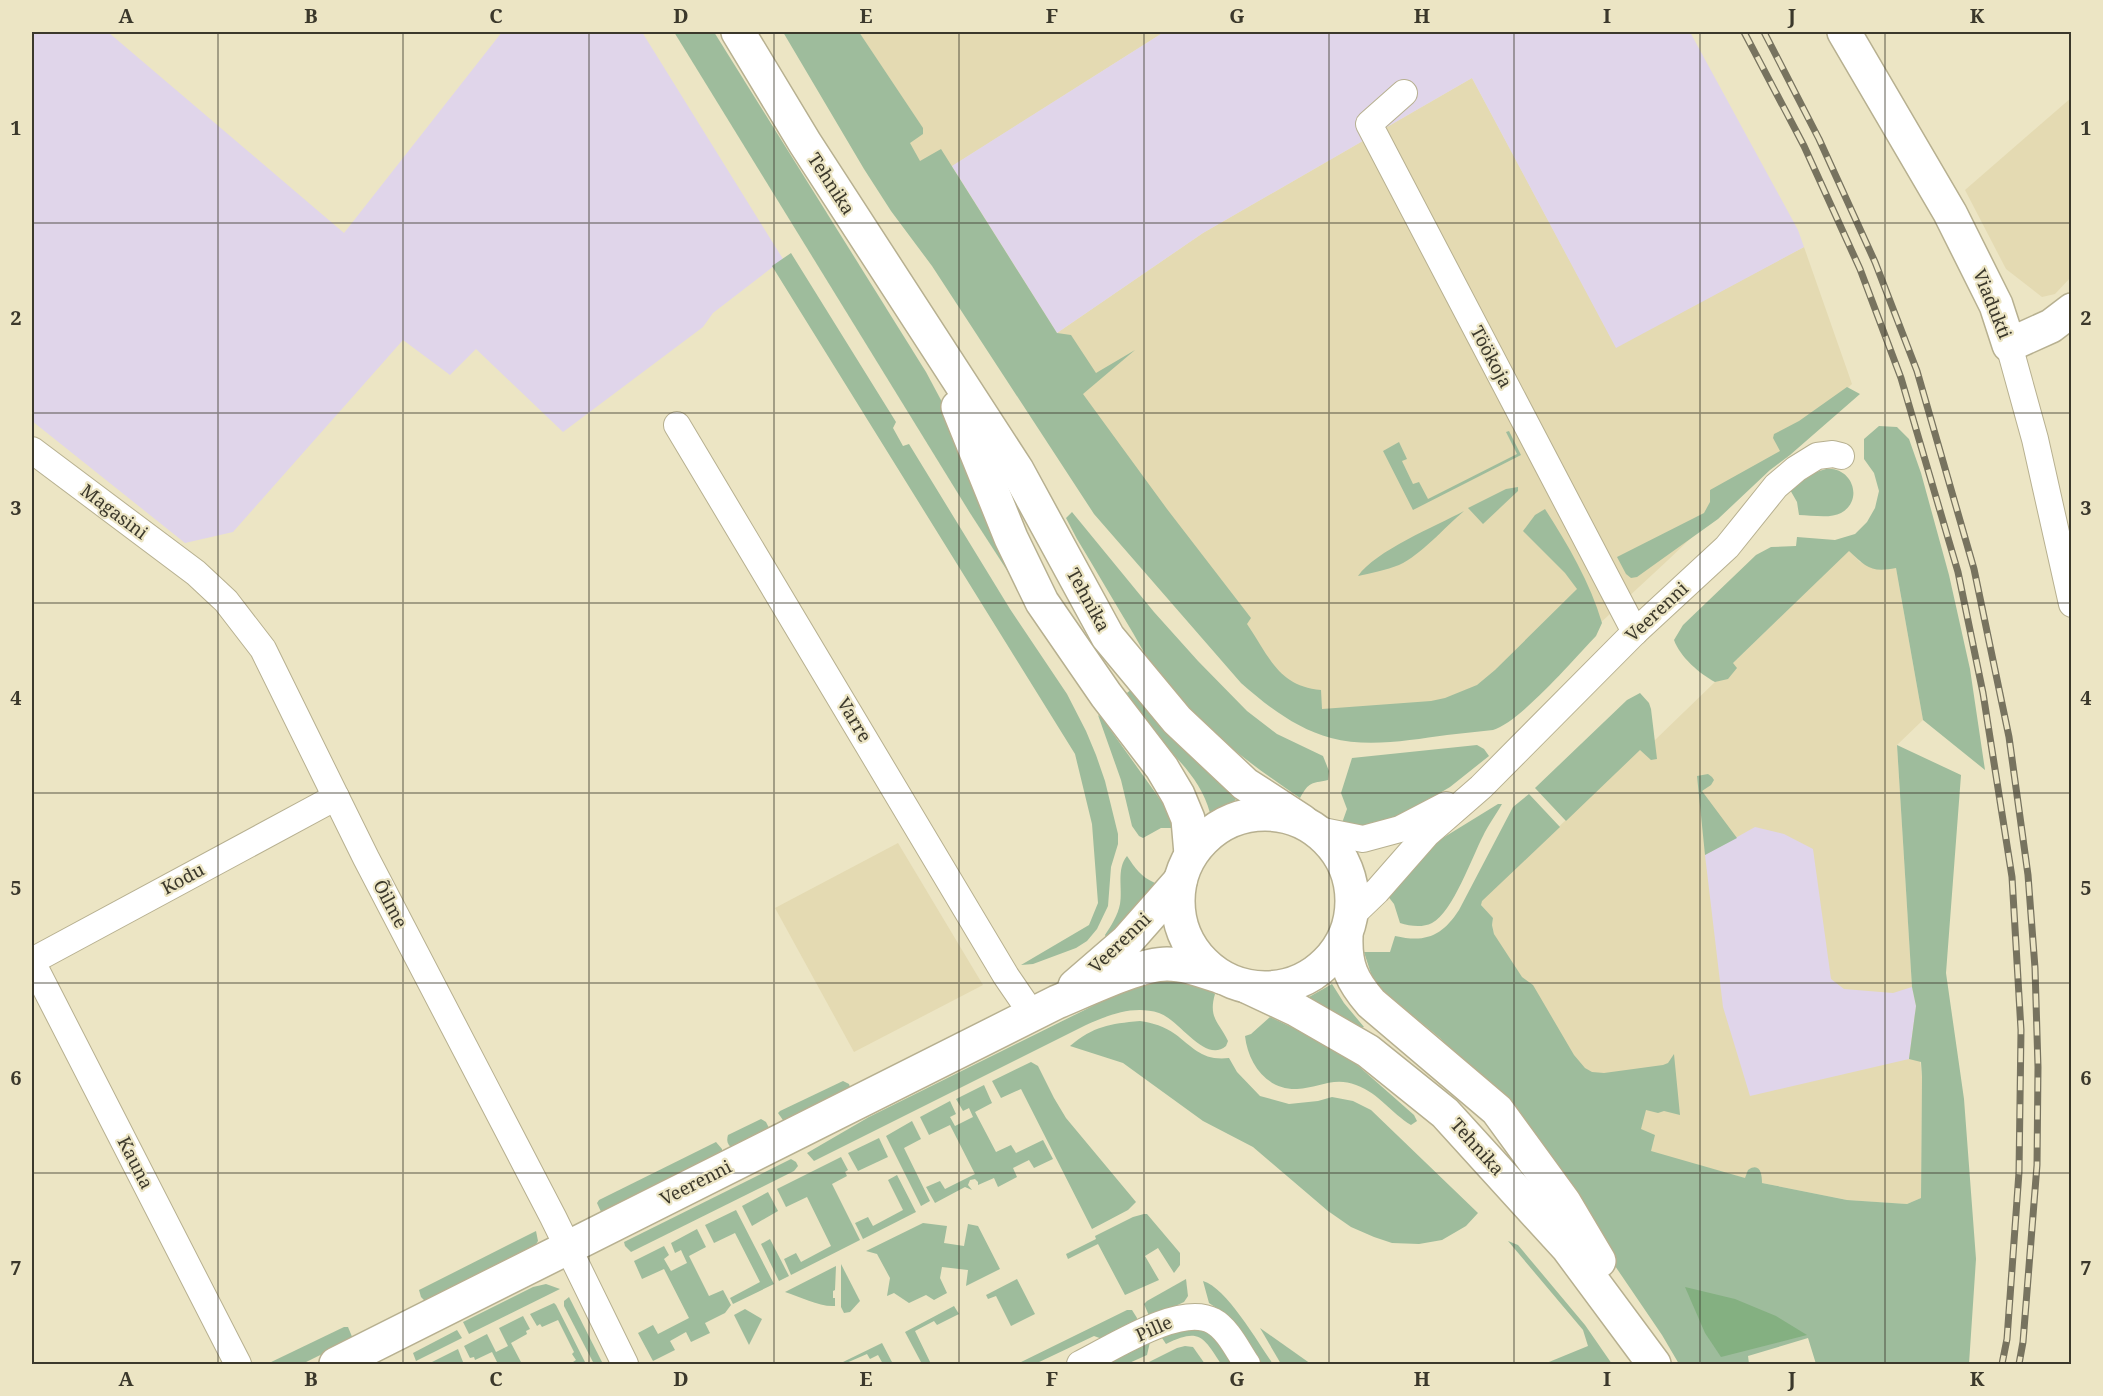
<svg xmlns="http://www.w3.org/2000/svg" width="2103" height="1396" font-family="'Noto Serif',serif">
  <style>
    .built { fill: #e4dab2 }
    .industrial { fill: #e0d5ea }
    .green { fill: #9ebc9c }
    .forest { fill: #84b081 }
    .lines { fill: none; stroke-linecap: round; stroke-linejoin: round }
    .street-casing { stroke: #b7b090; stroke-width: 28 }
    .secondary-casing { stroke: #b7b090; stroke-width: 36 }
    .street { stroke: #fff; stroke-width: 26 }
    .secondary { stroke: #fff; stroke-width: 33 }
    .rail-casing { stroke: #77735f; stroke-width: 7 }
    .rail { stroke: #ece5c4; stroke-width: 4.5; stroke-dasharray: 14; stroke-linecap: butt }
    .grid { fill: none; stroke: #3b382b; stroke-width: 1.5; stroke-opacity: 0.55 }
    .labels { text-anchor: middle; stroke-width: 4.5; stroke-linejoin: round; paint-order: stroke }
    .street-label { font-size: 18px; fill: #3b382b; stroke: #ece5c4 }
    .neatline { fill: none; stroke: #3b382b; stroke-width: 2 }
    .grid-label { font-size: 20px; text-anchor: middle; font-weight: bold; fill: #3b382b }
  </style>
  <rect width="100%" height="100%" fill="#ece5c4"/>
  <!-- built -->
  <g class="built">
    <polygon points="821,32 1164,32 905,196"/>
    <polygon points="1472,78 1616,347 1804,247 1852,384 1667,561 1513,704 1319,723 1225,615 1082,400 1057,333 1203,233"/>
    <polygon points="2071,98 2071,277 2055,294 2042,297 2006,269 1965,190"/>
    <polygon points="1849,550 1860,562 1896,568 1923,720 1897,745 1912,987 1922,1077 1921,1198 1907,1204 1847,1200 1762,1183 1593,1136 1494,934 1492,925 1493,918 1481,905 1481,901 1640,749 1655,740 1715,682 1728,678 1733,663"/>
    <polygon points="898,843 983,985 854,1052 775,908"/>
  </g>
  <!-- industrial -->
  <g class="industrial">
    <polygon points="32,32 108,32 344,233 502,32 642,32 783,259 713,313 703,327 563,432 476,349 450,375 403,340 233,532 185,543 32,421"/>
    <polygon points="1164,32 1690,32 1798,230 1804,247 1616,348 1472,78 1203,233 1057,333 952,166"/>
    <polygon points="1755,827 1784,834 1813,849 1831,979 1844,989 1893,993 1912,987 1916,1006 1909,1059 1750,1096 1723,1007 1705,855"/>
  </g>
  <!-- green -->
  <g class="green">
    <polygon points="674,32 714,32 926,372 957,430 1015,575 1010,575 970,513"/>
    <path d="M783,32H859L923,128V134L910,143L920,161L941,149L1057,333L1071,335L1096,373L1135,350L1083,394L1167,509L1251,618L1247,624C1269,656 1278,686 1321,690L1322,709L1431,701L1445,698L1477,685L1495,670L1577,589L1565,573L1523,531L1535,515L1545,509C1568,545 1590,582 1602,623L1596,636C1574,659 1520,722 1493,730C1478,732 1462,733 1447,735C1410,740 1368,748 1331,738C1297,729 1267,706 1241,683L1094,514L932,266L891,211L864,169Z"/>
    <polygon points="791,253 896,422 893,428 903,446 909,444 1010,609 1067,694 1086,731 1096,755 1105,781 1118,834 1118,844 1111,867 1108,906 1097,929 1087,941 1076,948 1033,964 1021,965 1089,925 1098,903 1092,824 1075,754 772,266"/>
    <polygon points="1847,387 1860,394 1790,455 1770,470 1718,519 1637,577 1631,578 1626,574 1617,557 1704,513 1710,502 1710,490 1780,451 1773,438 1774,434 1799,421"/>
    <path d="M1879,426L1897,427L1909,439L1921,473L1949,575L1970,669L1985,770L1923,720L1896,568C1871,573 1866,567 1849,551L1733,663L1737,668L1728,679L1715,682C1700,674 1680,657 1674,640L1683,625L1756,555L1771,547L1796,546L1797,537L1835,540L1855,534L1867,522L1875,508L1879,491L1874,473L1864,459V439Z"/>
    <polygon points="1509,431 1521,455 1413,510 1383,451 1399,442 1407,459 1402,461 1413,484 1419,482 1428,499 1517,454 1506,432"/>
    <path d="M1826,469C1851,466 1865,499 1841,513C1830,519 1811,515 1799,515L1797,502L1789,488L1813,473Z"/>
    <polygon points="1518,487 1518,491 1483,524 1468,508 1506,489"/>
    <path d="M1464,511C1445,527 1421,555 1399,565C1386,570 1372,573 1358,576C1375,551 1436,526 1464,511Z"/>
    <path d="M1072,512L1154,612L1198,661L1247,711L1277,734L1323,756L1329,771L1328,780C1310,784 1310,781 1300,798C1253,766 1201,728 1164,683C1152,668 1143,650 1133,633C1114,602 1096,570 1077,539L1066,518Z"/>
    <path d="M1132,689L1233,793L1236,799L1233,803L1210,813C1201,778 1173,755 1150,730C1140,719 1132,707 1123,696Z"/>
    <polygon points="1640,693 1649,703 1651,709 1657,759 1651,760 1640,750 1566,821 1535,788 1627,700"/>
    <polygon points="1098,715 1102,718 1162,802 1170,815 1173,828 1161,828 1143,838 1139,836 1132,826 1121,780"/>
    <polygon points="1477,745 1484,749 1489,756 1450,787 1398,818 1362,828 1342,823 1347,809 1341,793 1352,758"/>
    <path d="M1897,745L1961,775L1946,973L1964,1099L1976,1259L1969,1364H1816L1808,1338L1748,1356L1749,1364H1679L1662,1335L1579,1213L1483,1081L1440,1038L1384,992L1373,980L1364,952H1390L1395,936C1426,943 1442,936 1459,910L1513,807L1529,794L1560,827L1482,901L1481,905L1493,918L1492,925L1494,934L1522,977L1533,985L1574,1055L1585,1068L1592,1072L1604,1073L1663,1065L1668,1063L1674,1054L1680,1115L1664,1111L1658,1113L1646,1110L1641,1129L1655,1135L1651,1151L1745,1178L1748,1170C1760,1162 1762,1174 1762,1183L1847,1200L1907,1204L1921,1198L1922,1077L1921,1062L1909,1059L1916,1006L1912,987Z"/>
    <polygon points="1708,774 1712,777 1714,780 1711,785 1702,791 1737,838 1705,855 1697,776"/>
    <path d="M1498,804H1502C1496,815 1488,825 1483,836C1472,857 1453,912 1432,923C1422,928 1410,926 1400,923L1394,904L1387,895L1433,844Z"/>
    <path d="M1127,856C1135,868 1141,877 1155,883L1148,896L1107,940L1105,935C1111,926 1118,915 1120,904C1123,889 1116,869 1127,856Z"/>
    <path d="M1161,976L1203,987L1215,994C1208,1018 1219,1022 1228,1041L1226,1046C1205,1064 1180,1020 1159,1013C1133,1005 1109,1015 1086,1025L814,1161L807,1153L869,1117L1143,981Z"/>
    <polygon points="1332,984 1344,1003 1364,1027 1360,1028 1308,1000 1309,997"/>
    <path d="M1270,1017L1317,1039L1355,1063L1414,1115L1417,1121L1411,1125C1391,1113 1380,1094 1356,1085C1334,1076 1318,1088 1297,1089C1266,1090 1248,1063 1245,1036L1251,1034Z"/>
    <path d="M1140,1021C1153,1023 1164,1026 1175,1034C1194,1048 1202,1061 1229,1058L1237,1072L1260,1096L1289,1104L1318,1101L1332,1097L1353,1101L1371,1110L1478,1213L1466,1226L1442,1240L1419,1244L1392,1243L1374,1237L1351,1227L1328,1211L1253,1147L1203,1121L1123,1063L1070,1046C1094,1026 1109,1024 1140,1021Z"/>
    <polygon points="1031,1062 1038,1066 1054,1098 1066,1118 1136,1202 1128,1210 1092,1229 1021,1089 1001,1098 992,1081"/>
    <polygon points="843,1081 849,1084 850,1087 825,1104 785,1123 778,1113 780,1111"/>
    <polygon points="984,1085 992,1103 975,1112 996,1152 1011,1145 1016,1153 1043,1140 1053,1159 1034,1168 1029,1160 1013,1168 1017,1177 998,1187 994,1178 978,1185 978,1182 975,1179 970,1180 968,1185 972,1190 965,1187 935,1203 926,1187 940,1181 945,1189 975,1174 950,1125 929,1135 920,1117 950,1101 956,1114 950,1117 955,1126 973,1117 969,1108 963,1111 956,1099"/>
    <path d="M761,1119L766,1122L770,1130L733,1149C728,1145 726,1142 728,1135Z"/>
    <polygon points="912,1121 921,1139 904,1148 930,1201 921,1206 886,1136"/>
    <polygon points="879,1138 888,1157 858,1171 848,1153"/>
    <polygon points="716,1142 722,1149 722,1154 602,1214 597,1203 599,1200"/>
    <polygon points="841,1157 848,1170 845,1172 847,1176 832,1184 860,1240 791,1275 784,1259 796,1253 801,1262 831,1246 807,1197 786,1207 777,1189"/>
    <polygon points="791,1159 796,1162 798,1166 794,1171 631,1252 625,1246 624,1242"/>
    <polygon points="897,1175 916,1212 863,1239 855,1223 868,1217 873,1226 903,1210 888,1180"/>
    <polygon points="768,1192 778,1211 752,1226 742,1206"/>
    <polygon points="736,1210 774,1284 733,1304 730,1298 760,1282 735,1233 714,1243 705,1225"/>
    <polygon points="1144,1214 1147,1214 1180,1253 1180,1265 1174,1273 1158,1248 1145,1256 1159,1280 1125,1295 1098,1244 1068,1259 1066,1254 1096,1239 1095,1236 1133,1217"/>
    <polygon points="923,1223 947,1226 944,1243 964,1246 968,1224 978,1226 1000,1269 966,1286 968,1270 942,1267 940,1278 947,1293 934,1300 926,1295 909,1303 894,1293 887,1296 890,1278 877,1254 866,1251"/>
    <polygon points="697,1229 706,1247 689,1256 709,1296 723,1290 731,1305 725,1313 705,1323 710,1333 691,1342 686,1332 670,1341 675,1350 653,1361 638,1333 653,1325 658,1334 689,1318 664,1269 642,1279 634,1261 664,1246 669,1255 664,1259 671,1271 687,1263 681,1250 675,1253 671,1243"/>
    <polygon points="536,1231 538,1241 532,1250 426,1302 421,1297 419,1290 423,1288"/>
    <polygon points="770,1239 789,1276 779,1281 761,1244"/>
    <polygon points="1508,1241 1518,1245 1585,1325 1612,1364 1544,1364 1588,1346 1583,1330"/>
    <polygon points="841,1264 860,1301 850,1312 844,1313 841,1307"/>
    <path d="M836,1266L835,1290L833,1291V1298H835V1306C819,1307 801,1297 785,1292Z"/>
    <polygon points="1017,1279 1035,1314 1011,1326 996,1296 988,1299 986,1295"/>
    <polygon points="1186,1279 1188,1296 1184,1302 1150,1318 1144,1304 1147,1301"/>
    <path d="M1203,1281C1227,1288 1258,1343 1273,1364H1260L1227,1315L1209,1303Z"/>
    <polygon points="546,1284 560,1289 469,1334 463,1322 533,1287"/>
    <polygon points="569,1297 603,1364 594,1364 564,1306 564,1301"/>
    <polygon points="554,1303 556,1305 586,1364 574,1364 573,1362 576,1360 572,1354 574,1352 558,1320 542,1327 540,1324 537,1326 530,1314"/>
    <polygon points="954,1306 959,1314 937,1325 934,1321 915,1331 931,1364 922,1364 905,1332"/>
    <polygon points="745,1309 762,1319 749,1345 734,1315"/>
    <polygon points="1127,1310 1132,1310 1137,1318 1136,1325 1105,1340 1094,1336 1035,1364 1017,1364"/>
    <polygon points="523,1316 530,1329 526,1331 527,1334 511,1343 522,1364 498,1364 492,1352 475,1360 474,1357 470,1358 464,1346 487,1334 496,1352 508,1346 499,1328"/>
    <polygon points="344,1327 348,1327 353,1339 302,1364 267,1364"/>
    <path d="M1200,1328L1212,1334L1234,1364H1221C1203,1336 1199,1328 1166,1344L1160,1335L1171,1330Z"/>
    <polygon points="1260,1328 1311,1364 1281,1364"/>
    <polygon points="457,1330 462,1338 416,1361 413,1353"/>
    <polygon points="1150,1342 1147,1355 1127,1364 1104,1364"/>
    <polygon points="882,1343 893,1364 883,1364 878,1355 870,1359 867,1354 844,1364 843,1362"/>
    <polygon points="1185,1346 1193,1347 1205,1364 1145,1364 1177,1348"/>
    <polygon points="458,1349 463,1362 460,1364 433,1364 432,1362"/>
  </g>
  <!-- forest -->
  <polygon class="forest" points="1685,1287 1735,1299 1776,1316 1807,1335 1721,1357 1705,1333"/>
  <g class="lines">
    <defs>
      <g id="street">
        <polyline points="1404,93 1369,124 1635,632"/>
        <polyline points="2009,345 2035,439 2072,604"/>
        <polyline points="677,425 1006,976 1032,1014"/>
        <polyline points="32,450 196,573 226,601 263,649 366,858 553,1217 625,1364"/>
        <polyline points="1318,830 1363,839 1400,829 1446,805"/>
        <polyline points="1352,915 1377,891 1427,834 1481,787 1635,632 1727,547 1776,486 1796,469 1817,456 1833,454 1841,456"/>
        <polyline points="32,961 336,797"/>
        <polyline points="32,962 238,1364"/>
        <path d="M1080,1364C1111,1349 1180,1303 1213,1321C1228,1329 1238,1351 1247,1364"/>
      </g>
      <g id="secondary">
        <polyline points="738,32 805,143 1017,470 1108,637 1177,720 1245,784 1302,821"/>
        <polyline points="1844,32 1950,213 1996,305 2009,345 2051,326 2072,310"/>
        <polyline points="958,407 1011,538 1042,602 1106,695 1162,768 1178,795 1188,819 1191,854"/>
        <circle cx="1265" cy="901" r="87"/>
        <path d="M1346,937C1345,966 1352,981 1371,1003L1497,1110L1564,1202L1599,1261"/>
        <polyline points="1075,986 1127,941 1180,881"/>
        <polyline points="1248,987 1295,1009 1368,1051 1445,1113 1568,1248 1654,1364"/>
        <path d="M336,1364L1057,1002C1084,991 1139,964 1167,964C1185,964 1203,971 1221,977"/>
      </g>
    </defs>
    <!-- street casing -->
    <use href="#street" class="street-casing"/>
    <!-- secondary casing -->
    <use href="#secondary" class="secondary-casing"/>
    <!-- street -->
    <use href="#street" class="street"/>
    <!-- secondary -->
    <use href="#secondary" class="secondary"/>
    <defs>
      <g id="rail">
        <polyline points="1744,32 1804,146 1860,269 1901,378 1958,572 1983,693 2012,877 2021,1030 2019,1172 2007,1339 2002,1364"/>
        <polyline points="1764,32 1819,139 1875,262 1917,371 1974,569 2009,737 2028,875 2035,968 2038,1067 2037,1165 2023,1342 2019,1364"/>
      </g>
    </defs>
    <!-- rail casing -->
    <use href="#rail" class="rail-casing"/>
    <!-- rail -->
    <use href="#rail" class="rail"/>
  </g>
  <!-- grid -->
  <path class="grid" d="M218,32V1364M403,32V1364M589,32V1364M774,32V1364M959,32V1364M1144,32V1364M1329,32V1364M1514,32V1364M1700,32V1364M1885,32V1364M32,223H2072M32,413H2072M32,603H2072M32,793H2072M32,983H2072M32,1173H2072"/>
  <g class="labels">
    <!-- street labels -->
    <g class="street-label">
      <text transform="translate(831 184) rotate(57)" y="6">Tehnika</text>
      <text transform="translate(1992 304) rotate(68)" y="6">Viadukti</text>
      <text transform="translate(1491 357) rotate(62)" y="6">Töökoja</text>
      <text transform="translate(114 512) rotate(37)" y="6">Magasini</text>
      <text transform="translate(1088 600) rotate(61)" y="6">Tehnika</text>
      <text transform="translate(1657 612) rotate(-43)" y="6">Veerenni</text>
      <text transform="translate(854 720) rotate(59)" y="6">Varre</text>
      <text transform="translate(183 879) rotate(-28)" y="6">Kodu</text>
      <text transform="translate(390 904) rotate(62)" y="6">Õilme</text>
      <text transform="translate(1120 943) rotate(-44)" y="6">Veerenni</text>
      <text transform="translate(1477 1147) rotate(48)" y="6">Tehnika</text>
      <text transform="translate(135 1163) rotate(63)" y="6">Kauna</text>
      <text transform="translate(696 1183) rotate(-27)" y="6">Veerenni</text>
      <text transform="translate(1154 1329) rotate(-24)" y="6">Pille</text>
    </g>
  </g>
  <!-- border -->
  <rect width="2103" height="1396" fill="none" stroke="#ece5c4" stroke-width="66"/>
  <rect x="33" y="33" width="2037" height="1330" class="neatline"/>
  <g class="grid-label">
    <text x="126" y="23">A</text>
    <text x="311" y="23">B</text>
    <text x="496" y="23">C</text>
    <text x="681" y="23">D</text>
    <text x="866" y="23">E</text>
    <text x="1052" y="23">F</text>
    <text x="1237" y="23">G</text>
    <text x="1422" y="23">H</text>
    <text x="1607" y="23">I</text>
    <text x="1792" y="23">J</text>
    <text x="1977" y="23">K</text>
    <text x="16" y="135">1</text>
    <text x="2086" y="135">1</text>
    <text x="16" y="325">2</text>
    <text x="2086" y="325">2</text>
    <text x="16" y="515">3</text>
    <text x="2086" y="515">3</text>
    <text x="16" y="705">4</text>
    <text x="2086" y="705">4</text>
    <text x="16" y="895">5</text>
    <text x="2086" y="895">5</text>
    <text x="16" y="1085">6</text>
    <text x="2086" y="1085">6</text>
    <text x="16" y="1275">7</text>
    <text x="2086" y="1275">7</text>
    <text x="126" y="1386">A</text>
    <text x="311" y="1386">B</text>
    <text x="496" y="1386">C</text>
    <text x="681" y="1386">D</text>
    <text x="866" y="1386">E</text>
    <text x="1052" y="1386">F</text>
    <text x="1237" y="1386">G</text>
    <text x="1422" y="1386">H</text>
    <text x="1607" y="1386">I</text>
    <text x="1792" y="1386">J</text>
    <text x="1977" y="1386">K</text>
  </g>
</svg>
